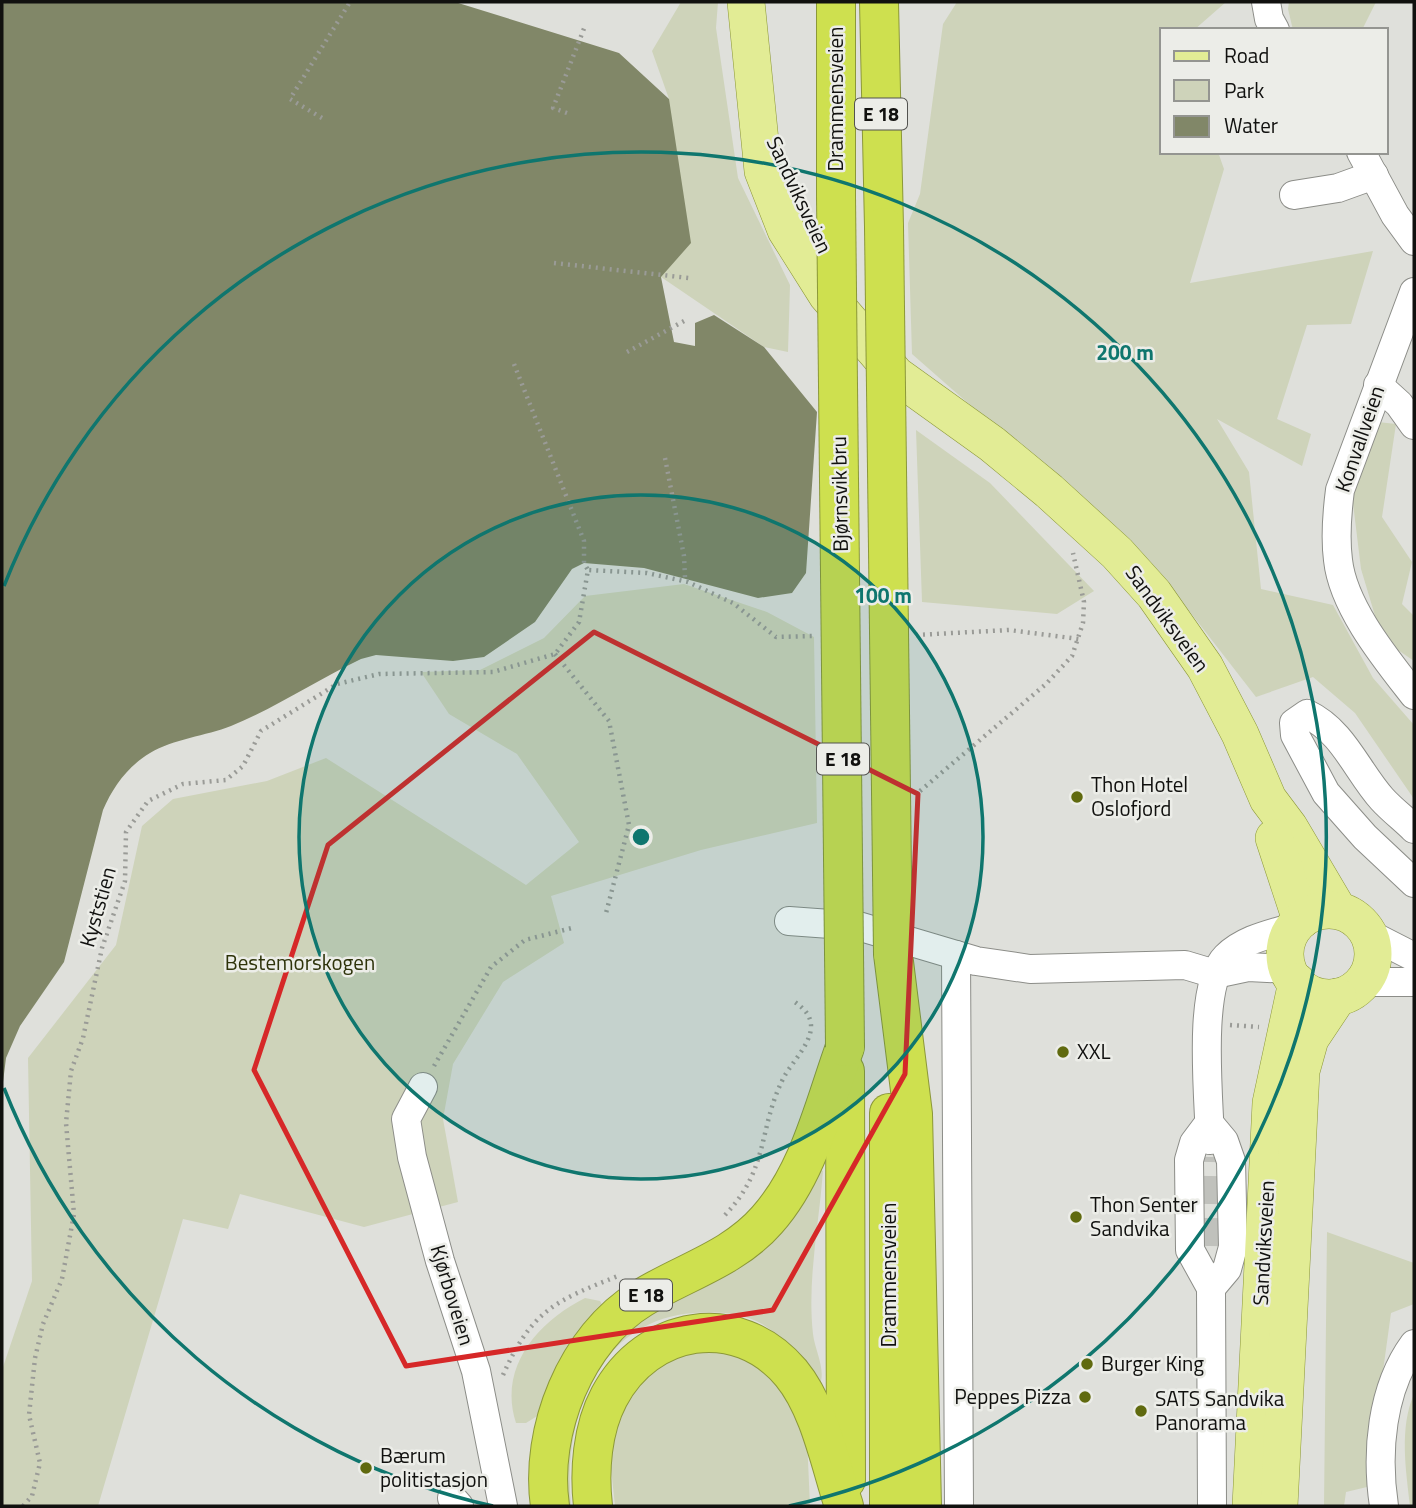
<svg xmlns="http://www.w3.org/2000/svg" width="1416" height="1508" font-family="'Titillium Web',sans-serif">
  <style>
    .green { fill: #ced3ba }
    .water { fill: #818768 }
    .lines { fill: none; stroke-linecap: round; stroke-linejoin: round }
    .minor-tunnel { stroke: #c0c1bc; stroke-width: 28; stroke-dasharray: 28 14; stroke-linecap: butt }
    .minor-casing { stroke: #8c8d88; stroke-width: 30 }
    .major-casing { stroke: #8c9839; stroke-width: 38 }
    .highway-casing { stroke: #8c9839; stroke-width: 40 }
    .path { stroke: #9a9b97; stroke-width: 4.5; stroke-dasharray: 2 5; stroke-linecap: butt }
    .minor { stroke: #fff; stroke-width: 28 }
    .major { stroke: #e2ec95; stroke-width: 37 }
    .highway { stroke: #cee04f; stroke-width: 38 }
    .highway-bridge-casing { stroke: #8c9839; stroke-width: 40; stroke-linecap: butt }
    .highway-bridge { stroke: #cee04f; stroke-width: 38 }
    .marked { fill: none; stroke: #d62828; stroke-width: 5; stroke-linejoin: round }
    .ring { fill: none; stroke: #0f766e; stroke-width: 3.5 }
    .poi-dot { fill: #606a0f; stroke: #ecede8; stroke-width: 2.5 }
    .labels { text-anchor: middle; stroke-width: 5; stroke-linejoin: round; paint-order: stroke }
    .shield { fill: #ecede8; stroke: #535350; stroke-width: 2 }
    .shield-label { font-size: 19px; font-weight: bold; fill: #11110f }
    .street-label { font-size: 21px; fill: #11110f; stroke: #ecede8 }
    .poi-label { font-size: 21px; fill: #11110f; stroke: #ecede8; text-anchor: start }
    .park-label { font-size: 21px; fill: #2e330a; stroke: #ecede8 }
    .centre { fill: #0f766e; stroke: #ecede8; stroke-width: 3.5 }
    .ring-label { font-size: 21px; text-anchor: middle; font-weight: bold; fill: #0f766e; stroke: #ecede8; stroke-width: 5; stroke-linejoin: round; paint-order: stroke }
  </style>
  <rect width="100%" height="100%" fill="#dfe0db"/>
  <!-- green -->
  <g class="green">
    <polygon points="681,2 718,2 716,28 738,178 790,285 788,352 764,347 661,277 669,99 652,51"/>
    <polygon points="957,2 1226,2 1194,30 1162,30 1162,152 1218,152 1224,169 1190,283 1373,251 1351,324 1307,325 1277,419 1311,434 1302,466 1217,419 1249,472 1261,589 1333,605 1373,678 1414,725 1414,799 1355,713 1313,677 1256,697 1190,612 1133,548 912,354 908,223 920,194 943,24"/>
    <polygon points="1289,2 1376,2 1362,30 1293,30 1288,9"/>
    <polygon points="1378,422 1396,424 1382,517 1412,562 1402,604 1414,616 1414,661 1398,650 1376,619 1361,569 1352,495"/>
    <polygon points="916,430 990,483 1094,591 1057,614 922,602"/>
    <polygon points="684,584 767,612 814,637 817,823 701,850 551,896 564,943 503,982 453,1064 443,1119 458,1202 364,1227 240,1194 228,1229 183,1219 98,1506 2,1506 2,1370 32,1281 28,1058 116,945 142,826 173,799 267,781 326,758 526,885 579,842 517,754 449,714 421,672 480,670 544,638 585,596"/>
    <path d="M819,1169L823,1171C819,1225 807,1280 813,1334C815,1351 827,1371 819,1387C802,1365 787,1339 762,1324C743,1313 716,1311 694,1313C595,1320 563,1422 571,1506H564L565,1435L599,1352Z"/>
    <polygon points="1327,1232 1414,1263 1414,1304 1391,1313 1367,1487 1346,1492 1344,1506 1324,1506"/>
    <path d="M585,1298L600,1301L604,1308C567,1340 555,1367 542,1413L526,1423H516C498,1368 537,1322 585,1298Z"/>
    <polygon points="688,1350 740,1352 783,1386 807,1438 810,1506 615,1506 610,1459 623,1406 649,1371"/>
    <path d="M1414,1394V1506H1410C1406,1470 1399,1428 1414,1394Z"/>
  </g>
  <!-- water -->
  <path class="water" d="M2,2H455L619,53L669,99L691,243L661,277L674,342L695,346V323L714,315L764,347L817,412L806,573L792,593L758,598L644,568L584,563L572,569L535,622L484,657L453,661L376,655L361,659C317,680 277,707 231,726C206,736 173,739 150,753C127,767 113,787 103,810L64,962L20,1026L6,1058L2,1090Z"/>
  <g class="lines">
    <!-- minor-tunnel -->
    <polyline class="minor-tunnel" points="1209,1246 1210,1157"/>
    <defs>
      <g id="minor">
        <polyline points="1266,2 1269,19 1275,30"/>
        <polyline points="1361,152 1395,215 1414,241"/>
        <polyline points="1294,195 1338,188 1374,175"/>
        <path d="M1414,292L1340,490C1337,513 1335,537 1338,560C1343,607 1386,659 1414,695"/>
        <polyline points="1378,385 1399,404 1414,425"/>
        <path d="M1414,829C1404,819 1392,810 1382,799C1357,771 1343,731 1307,714L1294,723L1295,735L1326,793L1365,837L1414,883"/>
        <polyline points="789,921 858,926 976,961 1030,969 1185,965 1215,974 1248,967 1288,969"/>
        <polyline points="1369,934 1414,957"/>
        <polyline points="956,955 959,1506"/>
        <polyline points="1363,982 1414,982"/>
        <polyline points="423,1087 406,1119 412,1157 440,1261 476,1371 503,1506"/>
        <path d="M1210,1140C1209,1098 1197,986 1226,957C1244,939 1271,934 1294,927"/>
        <polyline points="1211,1288 1227,1269 1233,1247 1231,1161 1224,1141 1209,1123 1194,1143 1189,1160 1190,1250 1211,1288 1212,1506"/>
        <polyline points="452,1498 459,1506"/>
        <path d="M1384,1506C1376,1453 1381,1389 1414,1344"/>
      </g>
      <g id="major">
        <polyline points="746,2 763,171 786,230 827,295 896,375 992,444 1049,491 1117,553 1154,594 1205,667 1240,734 1268,799 1289,827 1338,910"/>
        <polyline points="1274,838 1301,920"/>
        <circle cx="1329" cy="954" r="44"/>
        <polyline points="1251,1506 1271,1103 1297,982"/>
        <polyline points="1279,1506 1301,1071 1310,1039 1338,997"/>
      </g>
      <g id="highway">
        <polyline points="836,2 836,196"/>
        <polyline points="879,2 884,227"/>
        <polyline points="893,954 913,1114 922,1506"/>
        <polyline points="845,1071 846,1480"/>
        <polyline points="889,1113 889,1506"/>
        <path d="M550,1506C539,1431 576,1338 642,1298C684,1272 733,1259 767,1220C809,1173 824,1105 845,1047"/>
        <path d="M593,1506C589,1471 592,1429 609,1397C647,1325 737,1309 791,1373C820,1408 830,1464 844,1506"/>
      </g>
    </defs>
    <!-- minor casing -->
    <use href="#minor" class="minor-casing"/>
    <!-- major casing -->
    <use href="#major" class="major-casing"/>
    <!-- highway casing -->
    <use href="#highway" class="highway-casing"/>
    <!-- path -->
    <g class="path">
      <polyline points="567,113 553,108 585,26"/>
      <polyline points="322,118 290,99 350,2"/>
      <polyline points="554,263 689,278"/>
      <polyline points="627,352 684,321"/>
      <polyline points="514,364 584,541 584,563 588,570"/>
      <polyline points="665,458 684,556 685,578"/>
      <polyline points="916,635 1009,630 1079,639"/>
      <polyline points="555,654 609,721 629,825 605,917"/>
      <polyline points="920,791 1046,684 1072,656 1083,623 1084,602 1073,553"/>
      <polyline points="1230,1025 1259,1027"/>
      <polyline points="434,1066 491,967 525,940 572,928"/>
      <path d="M725,1215C770,1168 758,1127 784,1077C792,1062 812,1043 811,1025C810,1013 802,1007 792,1000"/>
      <polyline points="1168,1364 1188,1364"/>
      <path d="M503,1375C532,1310 555,1301 618,1276"/>
      <polyline points="23,1506 32,1496 40,1463 29,1415 35,1358 43,1324 62,1279 74,1214 66,1123 71,1071 83,1038 102,948 125,881 126,832 148,801 183,784 226,780 243,766 261,731 337,684 379,674 493,672 555,654 579,622 588,570 647,573 688,582 733,603 776,637 813,636"/>
    </g>
    <!-- minor -->
    <use href="#minor" class="minor"/>
    <!-- major -->
    <use href="#major" class="major"/>
    <!-- highway -->
    <use href="#highway" class="highway"/>
    <defs>
      <g id="highway-bridge">
        <polyline points="836,196 845,1047"/>
        <polyline points="884,227 893,954"/>
      </g>
    </defs>
    <!-- highway-bridge casing -->
    <use href="#highway-bridge" class="highway-bridge-casing"/>
    <!-- highway-bridge -->
    <use href="#highway-bridge" class="highway-bridge"/>
  </g>
  <!-- marked area -->
  <path class="marked" d="M594,632L918,794L905,1074L773,1310L406,1366L254,1070L328,845Z"/>
  <!-- distance rings -->
  <circle cx="641" cy="837" r="342" fill="#0f766e" fill-opacity=".12"/>
  <g class="ring">
    <circle cx="641" cy="837" r="342"/>
    <path d="M493 1506A685 685 0 0 1 4 1088M4 586A685 685 0 1 1 789 1506"/>
  </g>
  <!-- markers -->
  <g class="poi-dot">
    <circle cx="1077" cy="797" r="7"/>
    <circle cx="1063" cy="1052" r="7"/>
    <circle cx="1076" cy="1217" r="7"/>
    <circle cx="1087" cy="1364" r="7"/>
    <circle cx="1085" cy="1397" r="7"/>
    <circle cx="1141" cy="1411" r="7"/>
    <circle cx="366" cy="1468" r="7"/>
  </g>
  <g class="labels">
    <!-- shield labels -->
    <g class="shield">
      <rect x="855" y="98.5" width="52" height="31" rx="5"/>
      <rect x="817" y="743.5" width="52" height="31" rx="5"/>
      <rect x="620" y="1279.5" width="52" height="31" rx="5"/>
    </g>
    <g class="shield-label">
      <text x="881" y="121">E 18</text>
      <text x="843" y="766">E 18</text>
      <text x="646" y="1302">E 18</text>
    </g>
    <!-- street labels -->
    <g class="street-label">
      <text transform="translate(836 99) rotate(-90)" y="7">Drammensveien</text>
      <text transform="translate(799 195) rotate(65)" y="7">Sandviksveien</text>
      <text transform="translate(1360 439) rotate(-71)" y="7">Konvallveien</text>
      <text transform="translate(840 494) rotate(-91)" y="7">Bjørnsvik bru</text>
      <text transform="translate(1167 619) rotate(54)" y="7">Sandviksveien</text>
      <text transform="translate(98 907) rotate(-74)" y="7">Kyststien</text>
      <text transform="translate(1264 1243) rotate(-87)" y="7">Sandviksveien</text>
      <text transform="translate(889 1275) rotate(-90)" y="7">Drammensveien</text>
      <text transform="translate(452 1295) rotate(73)" y="7">Kjørboveien</text>
    </g>
    <!-- poi labels -->
    <g class="poi-label">
      <text x="1091" y="792">Thon Hotel<tspan x="1091" dy="24">Oslofjord</tspan></text>
      <text x="1077" y="1059">XXL</text>
      <text x="1090" y="1212">Thon Senter<tspan x="1090" dy="24">Sandvika</tspan></text>
      <text x="1101" y="1371">Burger King</text>
      <text x="1071" y="1404" text-anchor="end">Peppes Pizza</text>
      <text x="1155" y="1406">SATS Sandvika<tspan x="1155" dy="24">Panorama</tspan></text>
      <text x="380" y="1463">Bærum<tspan x="380" dy="24">politistasjon</tspan></text>
    </g>
    <!-- park labels -->
    <g class="park-label">
      <text x="300" y="970">Bestemorskogen</text>
    </g>
  </g>
  <circle cx="641" cy="837" r="10" class="centre"/>
  <g class="ring-label">
    <text x="1125" y="360">200 m</text>
    <text x="883" y="603">100 m</text>
  </g>
  <!-- border -->
  <rect width="1416" height="1508" fill="none" stroke="#11110f" stroke-width="7"/>
  <!-- legend -->
  <rect x="1160" y="28" width="228" height="126" fill="#ecede8" stroke="#949591" stroke-width="2"/>
  <rect x="1174" y="51" width="35" height="10" fill="#e2ec95" stroke="#949591" stroke-width="2"/>
  <text x="1224" y="63" font-size="21" fill="#11110f">Road</text>
  <rect x="1174" y="80" width="35" height="21" fill="#ced3ba" stroke="#949591" stroke-width="2"/>
  <text x="1224" y="98" font-size="21" fill="#11110f">Park</text>
  <rect x="1174" y="116" width="35" height="21" fill="#818768" stroke="#949591" stroke-width="2"/>
  <text x="1224" y="133" font-size="21" fill="#11110f">Water</text>
</svg>
